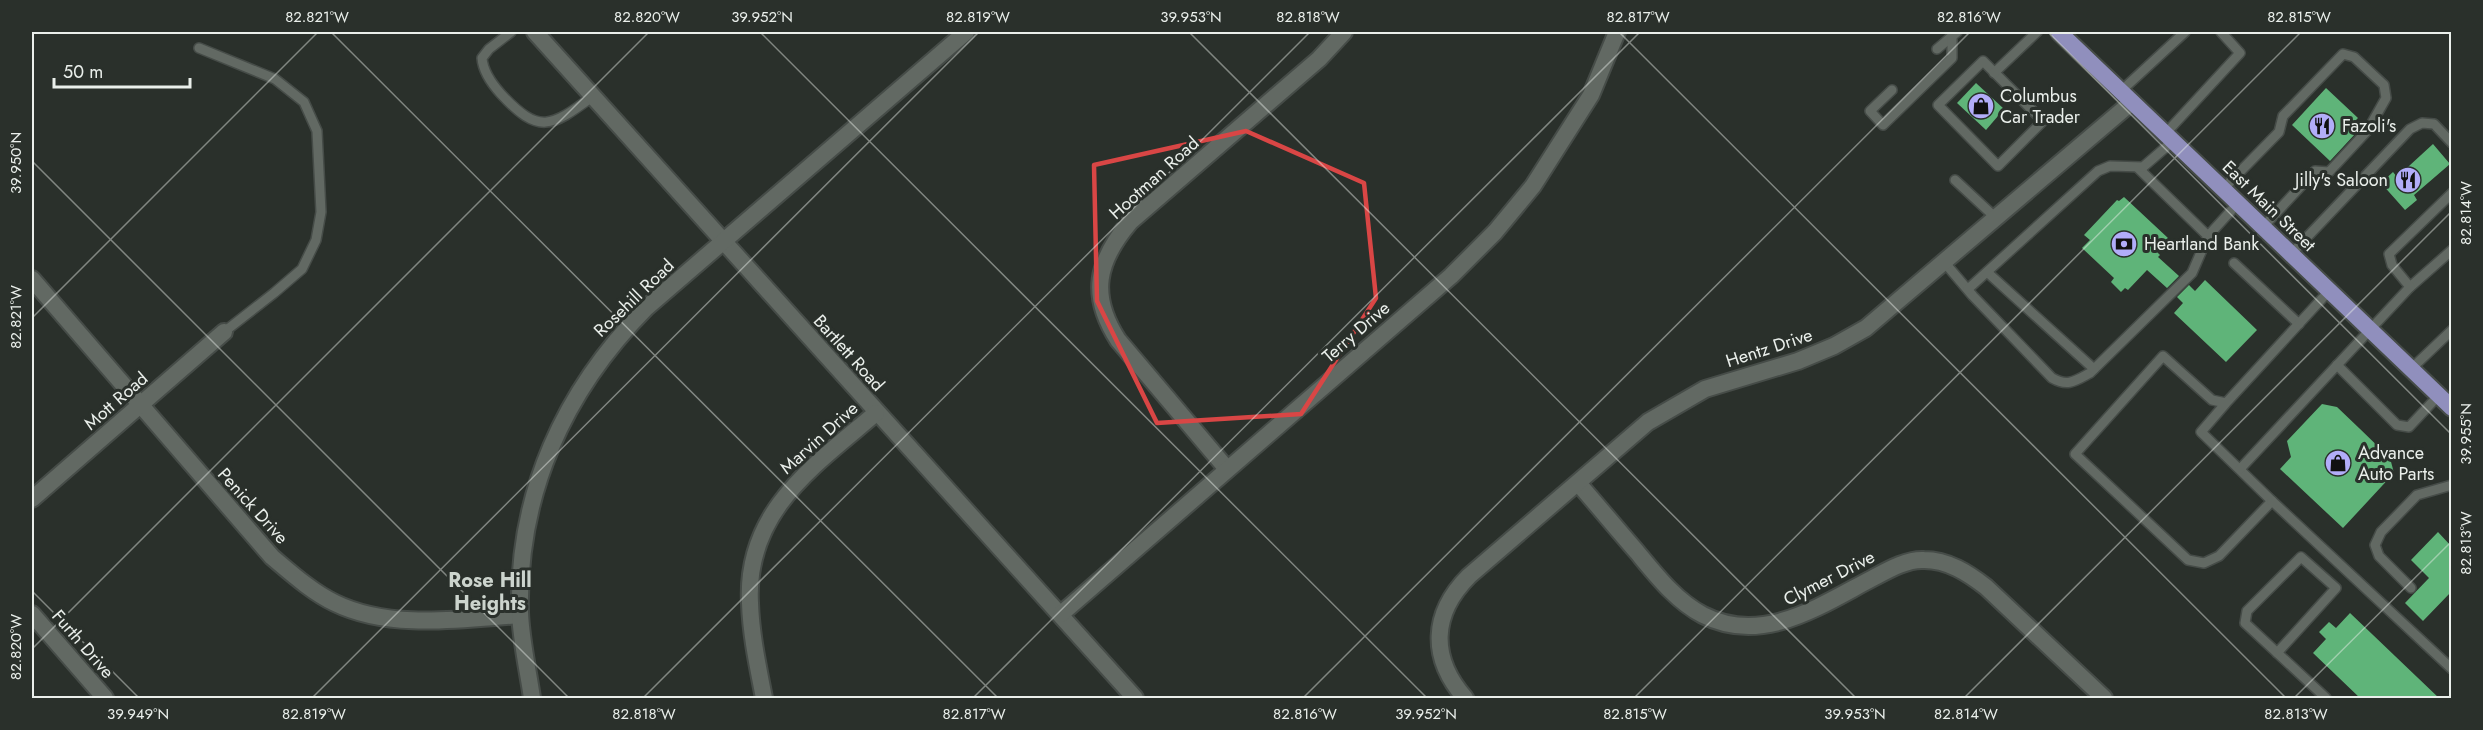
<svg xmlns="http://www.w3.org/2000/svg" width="2483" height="730" font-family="Jost,sans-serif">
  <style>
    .building { fill: #5fb479 }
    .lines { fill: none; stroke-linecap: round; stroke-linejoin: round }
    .service-casing { stroke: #464c48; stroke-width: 12 }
    .minor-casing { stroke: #464c48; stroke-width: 20 }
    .tertiary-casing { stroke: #464c48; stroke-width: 20 }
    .primary-casing { stroke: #464c48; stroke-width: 20 }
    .service { stroke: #626963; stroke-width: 9 }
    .minor { stroke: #626963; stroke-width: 16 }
    .tertiary { stroke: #626963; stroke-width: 16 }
    .primary { stroke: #908fbd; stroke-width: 16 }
    .marked { fill: none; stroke: #d94645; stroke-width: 4.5; stroke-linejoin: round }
    .ticks { fill: none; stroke: #eaefeb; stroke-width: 1.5; stroke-opacity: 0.45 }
    .labels { text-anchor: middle; stroke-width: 6; stroke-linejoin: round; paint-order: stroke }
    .poi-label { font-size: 18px; fill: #eaefeb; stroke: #2a302b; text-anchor: start }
    .street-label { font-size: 18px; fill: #eaefeb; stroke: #2a302b }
    .neighbourhood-label { font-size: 20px; font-weight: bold; fill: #ccd4cd; stroke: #2a302b }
    .neatline { fill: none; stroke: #eaefeb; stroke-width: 2 }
    .ticks-label { font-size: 15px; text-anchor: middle; fill: #eaefeb }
  </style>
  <rect width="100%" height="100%" fill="#2a302b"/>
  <!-- building -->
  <g class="building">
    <polygon points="1976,83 2004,109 1986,130 1957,103"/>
    <polygon points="2326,88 2358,118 2349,127 2356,133 2330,161 2292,125"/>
    <polygon points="2433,144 2450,164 2414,195 2417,200 2405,210 2381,183 2393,172 2397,177"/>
    <polygon points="2124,197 2168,238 2156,251 2160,255 2158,257 2179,276 2167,288 2147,270 2128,290 2125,288 2121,292 2111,282 2114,278 2082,248 2090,240 2084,235 2117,200 2119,201"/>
    <polygon points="2205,280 2257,330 2226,362 2174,313 2183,303 2177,297 2189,285 2195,291"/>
    <polygon points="2322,404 2337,407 2359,428 2390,458 2394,473 2343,528 2280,469 2291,457 2287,441"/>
    <polygon points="2438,532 2451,546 2451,592 2423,621 2405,603 2429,578 2411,560"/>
    <polygon points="2350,613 2440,699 2361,699 2313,653 2326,639 2319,632 2329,622 2336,628"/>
  </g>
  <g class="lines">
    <defs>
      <g id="service">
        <path d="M511,32L489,49L482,58C483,72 492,84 501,94C539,135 551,127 592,97"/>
        <polyline points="199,48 275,79 304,102 317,131 321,212 316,240 302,269 274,293 224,332"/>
        <polyline points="1937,49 1957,32"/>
        <polygon points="1983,61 2043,121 1998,166 1938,105"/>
        <polyline points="1994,73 2037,32"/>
        <polyline points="1892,90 1870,111 1883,125 1952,58 1952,36"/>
        <polyline points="2121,91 2185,32"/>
        <polyline points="2165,134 2240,53 2221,32"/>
        <polyline points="2138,168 2208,236"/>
        <polyline points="1955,180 1997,219"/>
        <polyline points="2223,189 2279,132 2283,116 2343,54 2354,57 2384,85 2386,98 2368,130 2329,172 2315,171 2263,227"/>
        <polyline points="2291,254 2410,129 2422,123 2434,124 2452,143"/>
        <path d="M1945,263L1973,296L2052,378C2068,387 2075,381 2090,373L2192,273L2208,236L2238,203"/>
        <polyline points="2234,263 2299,324"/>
        <polyline points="1987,272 2094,369"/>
        <polyline points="2410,287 2452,250"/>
        <polyline points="1968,289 2098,171 2110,166 2143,167 2173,141"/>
        <polyline points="2337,365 2397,425 2409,427 2439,395"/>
        <polyline points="2411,369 2452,330"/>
        <polyline points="2226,403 2201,432 2272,501 2219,556 2204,563 2188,560 2075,454 2163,356 2212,400 2226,403 2329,291"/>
        <polyline points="2240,469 2410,287 2392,265 2389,254 2452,193"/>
        <polyline points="2272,501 2452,669"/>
        <polyline points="2411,588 2379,556 2375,545 2381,532 2417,495 2452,485"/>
        <path d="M2277,653L2336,588L2301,557L2247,611L2245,623C2272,648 2299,673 2326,698"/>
      </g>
      <g id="minor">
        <polyline points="535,32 1135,698"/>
        <path d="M32,279L272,557C291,573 312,592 335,603C390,630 461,619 520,615"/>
        <path d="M1227,469L1118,340C1089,295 1097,261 1130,222L1319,59L1344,32"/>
        <path d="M1578,483C1598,506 1617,529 1637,552C1656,575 1676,601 1703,615C1763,646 1821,605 1873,578C1888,570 1907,559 1924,560C1948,560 1968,573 1986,587L2104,698"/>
        <polyline points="32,499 224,332"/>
        <polyline points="32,614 105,698"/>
        <polyline points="1061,614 1451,276 1495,232 1533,186 1591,95 1617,32"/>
        <path d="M764,698C758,667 751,635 750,603C745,511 814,466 876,413"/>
        <path d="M1465,698C1430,658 1431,614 1469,576L1648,422L1705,389L1798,361L1834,346L1866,328L2132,102"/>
      </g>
      <path id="tertiary" d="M532,698C528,670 521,641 520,612C517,494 564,391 646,308L966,32"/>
      <polyline id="primary" points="2059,32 2452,408"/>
    </defs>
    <!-- service casing -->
    <use href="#service" class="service-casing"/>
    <!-- minor casing -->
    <use href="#minor" class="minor-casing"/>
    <!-- tertiary casing -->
    <use href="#tertiary" class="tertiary-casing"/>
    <!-- primary casing -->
    <use href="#primary" class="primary-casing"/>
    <!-- service -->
    <use href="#service" class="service"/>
    <!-- minor -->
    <use href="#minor" class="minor"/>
    <!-- tertiary -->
    <use href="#tertiary" class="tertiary"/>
    <!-- primary -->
    <use href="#primary" class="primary"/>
  </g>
  <!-- marked area -->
  <path class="marked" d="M1246,131L1364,183L1376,298L1301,414L1157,423L1097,301L1094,165Z"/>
  <!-- ticks -->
  <path class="ticks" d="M331,32L998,698M760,32L1427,698M1189,32L1856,698M1619,32L2286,698M2048,32L2452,435M32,161L569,698M32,318L318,32M32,591L139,698M32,649L649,32M312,698L979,32M643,698L1310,32M973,698L1640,32M1303,698L1970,32M1634,698L2301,32M1964,698L2452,211M2294,698L2452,541"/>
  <!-- icons -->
  <defs>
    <symbol id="shop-disc" viewBox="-11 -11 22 22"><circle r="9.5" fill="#b2adf9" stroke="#2a302b"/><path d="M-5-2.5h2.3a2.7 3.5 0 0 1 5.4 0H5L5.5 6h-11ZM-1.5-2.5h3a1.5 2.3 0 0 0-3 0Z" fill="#111"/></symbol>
    <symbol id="restaurant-disc" viewBox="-11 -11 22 22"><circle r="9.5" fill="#b2adf9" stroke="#2a302b"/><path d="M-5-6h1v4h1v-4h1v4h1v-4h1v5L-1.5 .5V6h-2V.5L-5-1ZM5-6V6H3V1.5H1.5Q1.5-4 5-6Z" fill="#111"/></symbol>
    <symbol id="bank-disc" viewBox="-11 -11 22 22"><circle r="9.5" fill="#b2adf9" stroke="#2a302b"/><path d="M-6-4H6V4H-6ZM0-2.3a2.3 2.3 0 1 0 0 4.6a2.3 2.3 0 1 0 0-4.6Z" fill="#111"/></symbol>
  </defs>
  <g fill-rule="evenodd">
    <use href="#shop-disc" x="1966" y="91" width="30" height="30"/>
    <use href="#restaurant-disc" x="2307" y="111" width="30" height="30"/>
    <use href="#restaurant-disc" x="2393" y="165" width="30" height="30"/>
    <use href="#bank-disc" x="2109" y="229" width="30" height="30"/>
    <use href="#shop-disc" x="2323" y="448" width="30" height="30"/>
  </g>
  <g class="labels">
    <!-- poi labels -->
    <g class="poi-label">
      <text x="2000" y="102">Columbus<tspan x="2000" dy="21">Car Trader</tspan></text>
      <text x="2342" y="132">Fazoli's</text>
      <text x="2388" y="186" text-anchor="end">Jilly's Saloon</text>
      <text x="2144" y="250">Heartland Bank</text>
      <text x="2358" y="459">Advance<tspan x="2358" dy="21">Auto Parts</tspan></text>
    </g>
    <!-- street labels -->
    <g class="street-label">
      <text transform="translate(1154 178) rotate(-42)" y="6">Hootman Road</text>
      <text transform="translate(2269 206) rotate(44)" y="6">East Main Street</text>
      <text transform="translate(634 298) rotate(-44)" y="6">Rosehill Road</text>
      <text transform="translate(1356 332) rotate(-41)" y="6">Terry Drive</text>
      <text transform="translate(1769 348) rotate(-18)" y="6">Hentz Drive</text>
      <text transform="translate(849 353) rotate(48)" y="6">Bartlett Road</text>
      <text transform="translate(116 401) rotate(-41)" y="6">Mott Road</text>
      <text transform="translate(819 438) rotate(-42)" y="6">Marvin Drive</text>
      <text transform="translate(253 506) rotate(48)" y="6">Penick Drive</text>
      <text transform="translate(1829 578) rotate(-27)" y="6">Clymer Drive</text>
      <text transform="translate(83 644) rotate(49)" y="6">Furth Drive</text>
    </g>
    <!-- neighbourhood labels -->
    <g class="neighbourhood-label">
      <text x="490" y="587">Rose Hill<tspan x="490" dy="23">Heights</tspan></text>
    </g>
  </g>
  <!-- border -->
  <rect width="2483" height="730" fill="none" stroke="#2a302b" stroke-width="66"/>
  <!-- scale -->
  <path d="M54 78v9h136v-9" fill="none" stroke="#eaefeb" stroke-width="3"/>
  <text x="63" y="78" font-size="18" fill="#eaefeb" stroke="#2a302b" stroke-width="4.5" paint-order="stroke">50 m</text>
  <rect x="33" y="33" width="2417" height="664" class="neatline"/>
  <g class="ticks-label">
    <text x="317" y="22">82.821°W</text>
    <text x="647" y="22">82.820°W</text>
    <text x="762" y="22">39.952°N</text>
    <text x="978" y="22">82.819°W</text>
    <text x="1191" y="22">39.953°N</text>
    <text x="1308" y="22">82.818°W</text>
    <text x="1638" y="22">82.817°W</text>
    <text x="1969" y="22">82.816°W</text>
    <text x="2299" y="22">82.815°W</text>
    <text transform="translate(16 163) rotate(-90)" y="5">39.950°N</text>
    <text transform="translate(2466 213) rotate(-90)" y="5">82.814°W</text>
    <text transform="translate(16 317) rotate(-90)" y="5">82.821°W</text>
    <text transform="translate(2466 434) rotate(-90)" y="5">39.955°N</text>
    <text transform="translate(2466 543) rotate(-90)" y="5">82.813°W</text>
    <text transform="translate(16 647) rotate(-90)" y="5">82.820°W</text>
    <text x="138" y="719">39.949°N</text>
    <text x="314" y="719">82.819°W</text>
    <text x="644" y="719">82.818°W</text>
    <text x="974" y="719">82.817°W</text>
    <text x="1305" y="719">82.816°W</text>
    <text x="1426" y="719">39.952°N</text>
    <text x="1635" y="719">82.815°W</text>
    <text x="1855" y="719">39.953°N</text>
    <text x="1966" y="719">82.814°W</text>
    <text x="2296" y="719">82.813°W</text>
  </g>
</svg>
